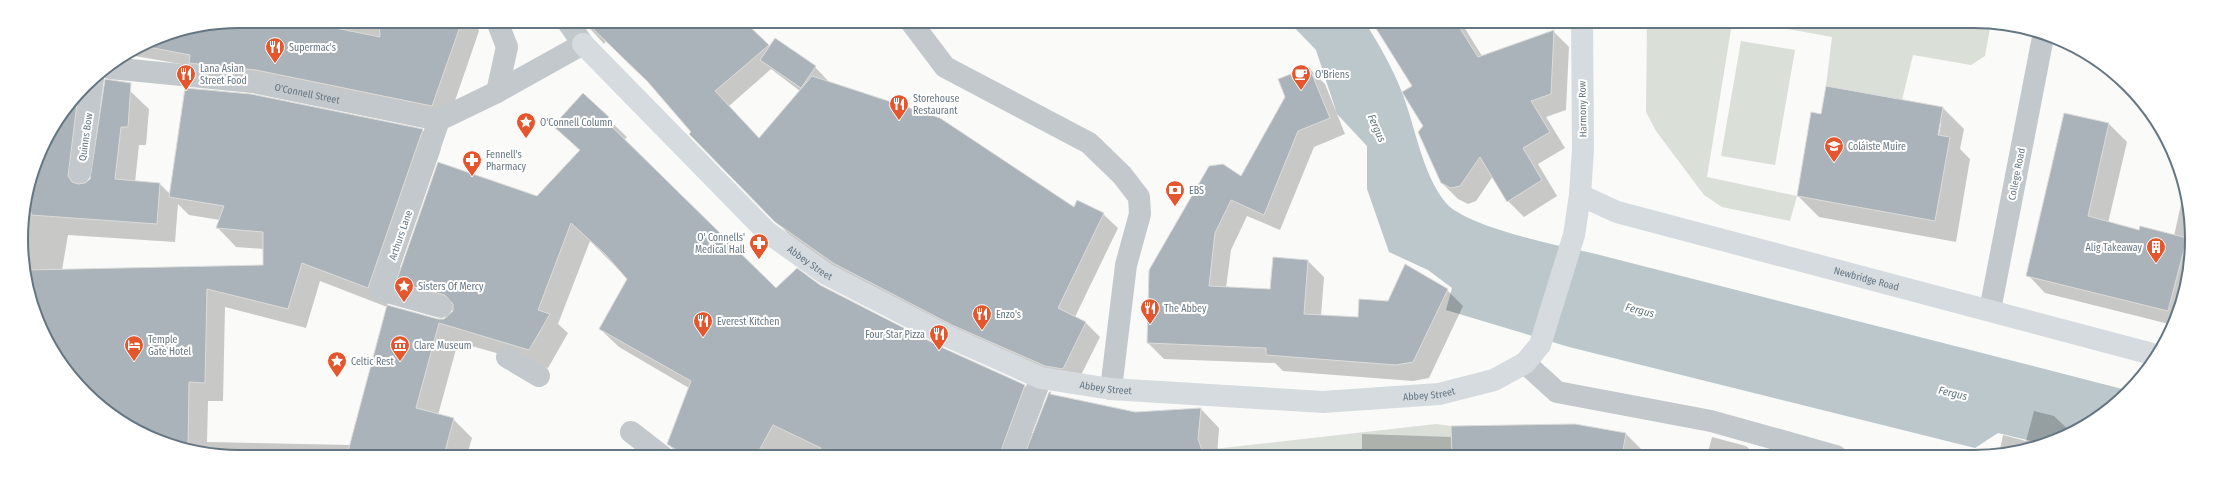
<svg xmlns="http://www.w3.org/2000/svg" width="2213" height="478" font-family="'Fira Sans Condensed',sans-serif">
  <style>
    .green { fill: #dadfd7 }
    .water { fill: #bbc7cb }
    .shadow { fill: #0003; fill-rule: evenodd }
    .building { fill: #aab3b9; stroke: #dcdcda }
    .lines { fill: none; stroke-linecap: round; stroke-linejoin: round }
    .minor { stroke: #c3c8cc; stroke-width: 22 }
    .major { stroke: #d6dbdf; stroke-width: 22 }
    .labels { text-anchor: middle; stroke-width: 4; stroke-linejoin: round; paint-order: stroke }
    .poi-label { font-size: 10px; fill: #657683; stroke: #fff; text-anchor: start }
    .street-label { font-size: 10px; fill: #657683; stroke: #fff }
    .water-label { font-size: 11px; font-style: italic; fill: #60757c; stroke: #fff }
    .rim { fill: none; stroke: #657683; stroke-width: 2 }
  </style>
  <rect width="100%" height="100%" fill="#fafaf8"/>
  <!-- green -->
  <g class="green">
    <polygon points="1647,22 1732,23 1707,177 1797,196 1790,221 1722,207 1704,195 1656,131 1646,112"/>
    <polygon points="1754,23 1991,23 1985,56 1971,65 1913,55 1902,100 1826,86 1832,37"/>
    <polygon points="1741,41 1795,50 1775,165 1721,156"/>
    <polygon points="1436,424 1451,426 1452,456 1215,456 1214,449"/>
  </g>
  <!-- water -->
  <path class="water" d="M1289,22H1365C1379,45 1394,70 1403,95C1416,130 1422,172 1445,202C1465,227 1563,247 1596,254L2130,391L2070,435L2039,443L1998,433L1975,448L1569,347L1446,310L1452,288L1428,270L1389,252L1367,189V146L1337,114L1316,50Z"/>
  <!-- shadow -->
  <g class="shadow">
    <polygon points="239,21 475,21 479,31 448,121 279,81 129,55 156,38"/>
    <path d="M583,21L744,22L770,47L775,39L815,67L829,82L1074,208L1103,214L1118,228L1075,317L1086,323L1100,337L1077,383L968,339L848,277L791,237L692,132L651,85L606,41L604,44ZM771,69L800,91L759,139L729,106Z"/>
    <polygon points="1373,22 1461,22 1482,56 1553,31 1569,47 1566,110 1546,117 1565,148 1538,164 1557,196 1524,217 1508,201 1493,176 1476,201 1468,204 1458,199 1442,183 1413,86"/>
    <polygon points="1309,68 1325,84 1345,134 1314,147 1280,230 1247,216 1231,250 1226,288 1271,290 1308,261 1324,277 1321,316 1359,319 1388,302 1447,290 1463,306 1429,378 1413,381 1283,371 1275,363 1164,359 1148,343 1241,177"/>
    <path d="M82,89L98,104L87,183L93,175L130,91L149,109L146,145H139L135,182L160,184L170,194L422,130L441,149L400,267L402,268L537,197L580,151L555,126L583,95L627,137L624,140L776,290L820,286L941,348L1024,385L1043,404L1032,433H1034L1050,393L1054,396L1135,413L1201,409L1219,428L1217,456H680L668,444L689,388L619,347L600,329L628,279L590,241L558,324L568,333L548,368L458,342L438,415L453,419L472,438L467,455H211L130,428L32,309L21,225L38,155ZM178,204L189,215L220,220L218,228L236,247L264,249V266L62,270L68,235L175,242ZM396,280L416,300L454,311L445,320H438L387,306ZM320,281L387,307L351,445L207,442L208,401H223L225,307L306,328Z"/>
    <path d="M1943,108L1964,129L1960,149L1970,159L1956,242L1819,217L1798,196L1822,115ZM1939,123H1941L1938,140L1936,139Z"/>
    <polygon points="2065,114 2109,124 2127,142 2108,223 2140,231 2174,236 2185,186 2190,267 2173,325 2045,293 2028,275"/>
    <polygon points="2034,411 2054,416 2072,433 1999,454 2003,435 2026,441"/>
    <polygon points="1362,434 1452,437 1626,434 1646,454 1646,456 1362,456"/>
    <polygon points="1712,437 1746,446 1757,456 1707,456"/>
  </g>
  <!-- building -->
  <g class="building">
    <polygon points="239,21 301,21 380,37 379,21 462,21 432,106 256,70 189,63 190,55 143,46 156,38"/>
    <polygon points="585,21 745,22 769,45 715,91 759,138 812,76 940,118 1074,207 1077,200 1104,213 1058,308 1086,322 1063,369 1045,366 952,325 833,263 775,222 689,134 691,132 648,82"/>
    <polygon points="1372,22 1456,22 1478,57 1554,30 1551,94 1531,101 1550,132 1523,148 1542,180 1507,202 1480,157 1460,186 1451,188 1441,183 1418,132 1423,126 1402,92 1412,86"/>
    <polygon points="775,38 816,66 801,88 760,60"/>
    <polygon points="1309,67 1330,118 1298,131 1264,215 1231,200 1215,233 1209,286 1270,289 1273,257 1308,260 1304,314 1358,317 1359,299 1388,301 1405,264 1448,289 1413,362 1396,365 1266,355 1266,348 1147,343 1149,270 1209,166 1223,164 1241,176 1285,97 1278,79"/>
    <polygon points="105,79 131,83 128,127 121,127 115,179 160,183 157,224 31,215 31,212 25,211 38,155 78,95 68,176 72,182 78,184 85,183 90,179"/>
    <polygon points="1826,86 1943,107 1938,135 1950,137 1935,221 1797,196 1811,112 1821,114"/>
    <polygon points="185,88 251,94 423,129 368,288 302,263 288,309 207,289 205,383 189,382 188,448 130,428 75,383 32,309 27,270 263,265 263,232 216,228 224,206 169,197"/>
    <polygon points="583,93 609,117 606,121 776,288 797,268 820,285 941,347 1025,385 999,456 817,456 821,448 773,425 756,456 687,456 670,446 667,444 691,381 599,329 627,279 606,255 571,223 538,310 550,314 529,350 439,323 416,408 454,418 444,455 347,455 387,305 438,319 444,319 453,311 453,304 445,295 396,282 438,162 537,196 580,150 553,126"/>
    <polygon points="2064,113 2109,123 2088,216 2139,230 2140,226 2187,238 2168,311 2026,276"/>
    <polygon points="1049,392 1051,392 1050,394 1135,412 1201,408 1198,439 1204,456 1024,456"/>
    <polygon points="1575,424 1626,433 1622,456 1452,456 1451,426"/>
  </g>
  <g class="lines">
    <!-- minor -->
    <g class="minor">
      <polyline points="911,22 945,67 1089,143 1122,175 1139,197 1140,214 1126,265 1111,389"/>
      <path id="s1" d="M110,68L253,82L439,120L497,92L583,44L567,21"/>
      <polyline points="497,92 507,47 497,21"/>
      <polyline points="439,120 380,290 441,307"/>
      <polyline points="80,172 93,79"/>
      <polyline points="1990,310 2043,37"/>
      <polyline points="507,357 539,376"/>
      <polyline points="1525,363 1557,392 1711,421 1836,456"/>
      <polyline points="631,432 662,456"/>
      <polyline points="1011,456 1041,378"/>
    </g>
    <!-- major -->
    <g class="major">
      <path id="s2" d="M583,44L767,232L826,274L947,336L1041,378L1111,389L1323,402L1439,394L1494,380L1525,363L1540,345L1574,235L1580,195L1583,149L1582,22"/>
      <path id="s3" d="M1580,195L1617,212L2156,355"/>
    </g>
  </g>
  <!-- icons -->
  <defs>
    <symbol id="restaurant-pin" viewBox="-11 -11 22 30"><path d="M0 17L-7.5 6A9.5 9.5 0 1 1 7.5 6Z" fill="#e4572e" stroke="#fff"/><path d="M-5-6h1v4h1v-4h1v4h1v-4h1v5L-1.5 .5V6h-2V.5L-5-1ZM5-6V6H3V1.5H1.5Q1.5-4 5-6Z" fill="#fff"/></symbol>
    <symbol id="cafe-pin" viewBox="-11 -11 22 30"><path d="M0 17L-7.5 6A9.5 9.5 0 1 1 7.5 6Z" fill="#e4572e" stroke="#fff"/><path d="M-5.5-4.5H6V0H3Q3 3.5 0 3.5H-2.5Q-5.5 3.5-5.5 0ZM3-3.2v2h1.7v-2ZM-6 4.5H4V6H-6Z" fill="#fff"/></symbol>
    <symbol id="sight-pin" viewBox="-11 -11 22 30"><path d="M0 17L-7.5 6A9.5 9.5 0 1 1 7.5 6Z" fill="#e4572e" stroke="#fff"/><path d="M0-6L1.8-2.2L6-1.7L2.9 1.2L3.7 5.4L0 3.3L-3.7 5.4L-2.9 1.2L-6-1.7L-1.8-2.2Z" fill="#fff"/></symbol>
    <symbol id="school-pin" viewBox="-11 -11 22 30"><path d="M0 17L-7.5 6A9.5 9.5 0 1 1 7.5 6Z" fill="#e4572e" stroke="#fff"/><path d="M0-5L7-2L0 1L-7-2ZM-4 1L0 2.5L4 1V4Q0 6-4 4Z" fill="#fff"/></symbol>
    <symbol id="pharmacy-pin" viewBox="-11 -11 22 30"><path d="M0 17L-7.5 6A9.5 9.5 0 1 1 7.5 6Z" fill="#e4572e" stroke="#fff"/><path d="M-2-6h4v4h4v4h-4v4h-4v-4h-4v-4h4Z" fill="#fff"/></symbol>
    <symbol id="bank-pin" viewBox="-11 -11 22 30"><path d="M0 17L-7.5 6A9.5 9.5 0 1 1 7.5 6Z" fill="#e4572e" stroke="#fff"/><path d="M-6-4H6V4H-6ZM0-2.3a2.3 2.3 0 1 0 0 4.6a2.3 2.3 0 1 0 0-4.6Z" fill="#fff"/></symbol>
    <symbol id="building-pin" viewBox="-11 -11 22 30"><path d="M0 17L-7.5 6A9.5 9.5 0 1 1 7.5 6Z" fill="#e4572e" stroke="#fff"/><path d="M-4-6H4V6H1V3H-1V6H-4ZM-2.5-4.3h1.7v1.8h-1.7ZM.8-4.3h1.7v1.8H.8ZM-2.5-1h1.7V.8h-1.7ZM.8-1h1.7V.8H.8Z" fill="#fff"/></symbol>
    <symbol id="hotel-pin" viewBox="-11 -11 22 30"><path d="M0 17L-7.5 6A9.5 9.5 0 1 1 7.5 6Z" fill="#e4572e" stroke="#fff"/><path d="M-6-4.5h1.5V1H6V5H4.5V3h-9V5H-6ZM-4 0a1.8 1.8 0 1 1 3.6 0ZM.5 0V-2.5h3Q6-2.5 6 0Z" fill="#fff"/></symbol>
    <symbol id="museum-pin" viewBox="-11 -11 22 30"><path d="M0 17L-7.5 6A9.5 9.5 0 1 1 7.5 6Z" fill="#e4572e" stroke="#fff"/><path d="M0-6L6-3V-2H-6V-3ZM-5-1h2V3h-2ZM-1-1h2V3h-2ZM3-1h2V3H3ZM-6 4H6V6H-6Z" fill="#fff"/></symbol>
  </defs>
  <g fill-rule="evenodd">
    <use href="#restaurant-pin" x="264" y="36" width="22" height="30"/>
    <use href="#restaurant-pin" x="175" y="63" width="22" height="30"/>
    <use href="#cafe-pin" x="1290" y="63" width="22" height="30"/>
    <use href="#restaurant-pin" x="888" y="93" width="22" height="30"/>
    <use href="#sight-pin" x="515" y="111" width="22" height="30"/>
    <use href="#school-pin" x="1823" y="135" width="22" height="30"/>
    <use href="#pharmacy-pin" x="461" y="149" width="22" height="30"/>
    <use href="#bank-pin" x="1164" y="179" width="22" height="30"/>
    <use href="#pharmacy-pin" x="748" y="232" width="22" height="30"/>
    <use href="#building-pin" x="2145" y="236" width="22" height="30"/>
    <use href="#sight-pin" x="393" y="275" width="22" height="30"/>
    <use href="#restaurant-pin" x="1139" y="297" width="22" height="30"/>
    <use href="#restaurant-pin" x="971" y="303" width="22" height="30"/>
    <use href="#restaurant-pin" x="692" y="310" width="22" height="30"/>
    <use href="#restaurant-pin" x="928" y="323" width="22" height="30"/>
    <use href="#hotel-pin" x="123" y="334" width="22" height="30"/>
    <use href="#museum-pin" x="389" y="334" width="22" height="30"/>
    <use href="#sight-pin" x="326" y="350" width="22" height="30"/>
  </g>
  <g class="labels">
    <!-- poi labels -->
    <g class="poi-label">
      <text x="289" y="51">Supermac's</text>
      <text x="200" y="72">Lana Asian<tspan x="200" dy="12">Street Food</tspan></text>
      <text x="1315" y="78">O'Briens</text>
      <text x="913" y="102">Storehouse<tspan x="913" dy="12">Restaurant</tspan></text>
      <text x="540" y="126">O'Connell Column</text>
      <text x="1848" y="150">Coláiste Muire</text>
      <text x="486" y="158">Fennell's<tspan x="486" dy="12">Pharmacy</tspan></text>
      <text x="1189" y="194">EBS</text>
      <text x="745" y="241" text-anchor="end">O' Connells'<tspan x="745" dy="12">Medical Hall</tspan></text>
      <text x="2142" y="251" text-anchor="end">Alig Takeaway</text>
      <text x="418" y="290">Sisters Of Mercy</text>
      <text x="1164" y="312">The Abbey</text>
      <text x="996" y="318">Enzo's</text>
      <text x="717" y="325">Everest Kitchen</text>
      <text x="925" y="338" text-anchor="end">Four Star Pizza</text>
      <text x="148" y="343">Temple<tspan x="148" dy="12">Gate Hotel</tspan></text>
      <text x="414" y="349">Clare Museum</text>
      <text x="351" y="365">Celtic Rest</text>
    </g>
    <!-- street labels -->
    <g class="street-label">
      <text dy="4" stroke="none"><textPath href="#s1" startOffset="199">O'Connell Street</textPath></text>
      <text transform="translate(1582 109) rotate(-91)" y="4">Harmony Row</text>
      <text transform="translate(85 137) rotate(-82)" y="4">Quinns Bow</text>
      <text transform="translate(2016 174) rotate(-79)" y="4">College Road</text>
      <text transform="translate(400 235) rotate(-71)" y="4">Arthurs Lane</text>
      <text dy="4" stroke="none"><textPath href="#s2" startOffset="316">Abbey Street</textPath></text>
      <text dy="4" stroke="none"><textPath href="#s3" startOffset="299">Newbridge Road</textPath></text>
      <text dy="4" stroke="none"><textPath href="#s2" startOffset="640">Abbey Street</textPath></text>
      <text dy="4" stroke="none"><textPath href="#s2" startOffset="964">Abbey Street</textPath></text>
    </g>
    <!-- water labels -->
    <g class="water-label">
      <text transform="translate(1377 128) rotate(66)" y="4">Fergus</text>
      <text transform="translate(1640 310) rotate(14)" y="4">Fergus</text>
      <text transform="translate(1953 393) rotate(13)" y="4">Fergus</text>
    </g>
  </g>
  <!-- crop -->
  <path d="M0 0H2213V478H0ZM239 28H1974A211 211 0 0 1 2185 239V239A211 211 0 0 1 1974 450H239A211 211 0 0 1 28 239V239A211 211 0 0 1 239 28Z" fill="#fff" fill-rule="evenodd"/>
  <path class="rim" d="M239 28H1974A211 211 0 0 1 2185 239V239A211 211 0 0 1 1974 450H239A211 211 0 0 1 28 239V239A211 211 0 0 1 239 28Z"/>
</svg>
